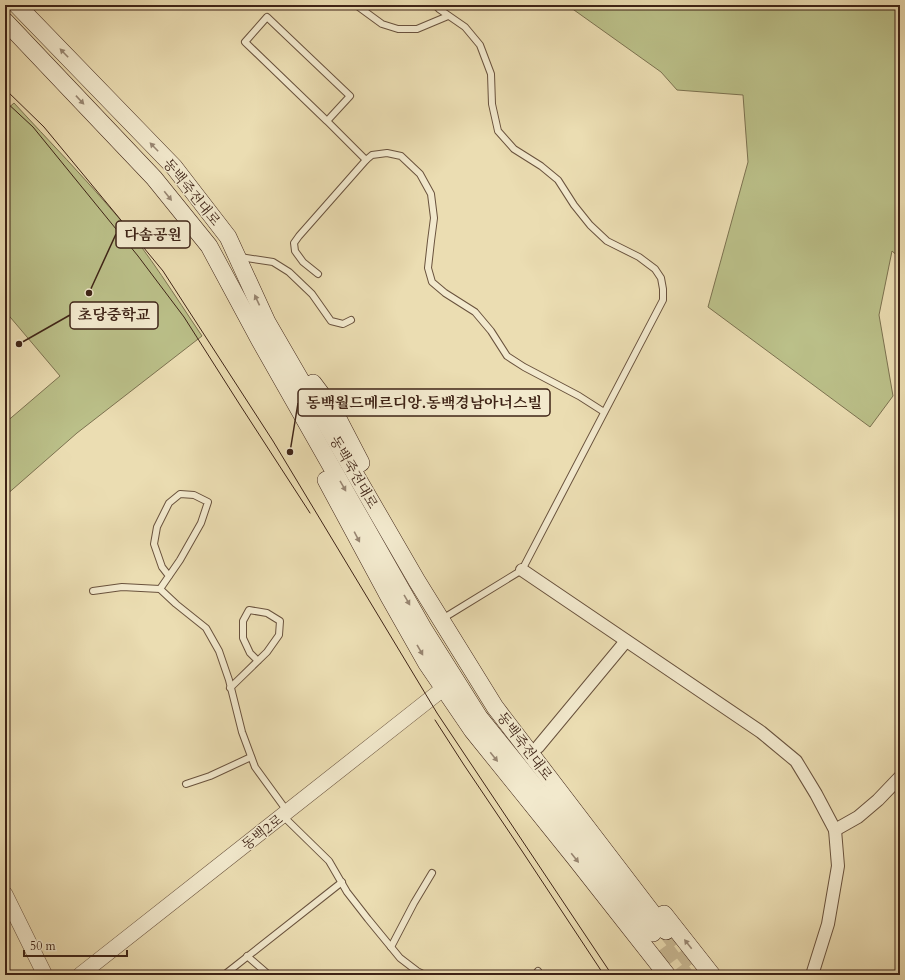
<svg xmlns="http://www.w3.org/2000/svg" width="905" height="980" font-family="Cardo,'Noto Serif KR',serif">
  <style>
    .green { fill: #bbc089; stroke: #7c7250 }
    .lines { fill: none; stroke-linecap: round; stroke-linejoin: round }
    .secondary-tunnel { stroke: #c8b893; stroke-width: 17; stroke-dasharray: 17 8; stroke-linecap: butt }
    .service-casing { stroke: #69523d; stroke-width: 8 }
    .minor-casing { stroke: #69523d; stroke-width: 14 }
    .tertiary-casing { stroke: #69523d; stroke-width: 16 }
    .secondary-casing { stroke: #3e2316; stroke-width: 18 }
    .service { stroke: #f2e9cd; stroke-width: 6 }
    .minor { stroke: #f2e9cd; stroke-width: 12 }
    .tertiary { stroke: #f2e9cd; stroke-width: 15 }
    .secondary { stroke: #f2e9cd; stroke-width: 17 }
    .tram { stroke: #3e2316; stroke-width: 1 }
    .oneway { fill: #988672 }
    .labels { text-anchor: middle; stroke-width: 3; stroke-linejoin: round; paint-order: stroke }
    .street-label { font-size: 14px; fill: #3e2316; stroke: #f2e9cd }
    .leader { fill: none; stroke: #3e2316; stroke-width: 1.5 }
    .callout-dot { fill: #3e2316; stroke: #f2e9cd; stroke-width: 1.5 }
    .callout { fill: #f2e9cd; stroke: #3e2316; stroke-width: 1.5 }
    .callout-label { font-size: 15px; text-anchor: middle; font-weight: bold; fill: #3e2316 }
  </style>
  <rect width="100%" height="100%" fill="#ebddb2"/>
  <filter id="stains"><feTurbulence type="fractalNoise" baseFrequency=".005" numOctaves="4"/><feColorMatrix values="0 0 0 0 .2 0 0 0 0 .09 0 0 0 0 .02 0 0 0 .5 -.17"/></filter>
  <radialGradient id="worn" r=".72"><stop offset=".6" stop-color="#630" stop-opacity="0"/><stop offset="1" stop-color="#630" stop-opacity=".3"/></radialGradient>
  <!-- green -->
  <g class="green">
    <polygon points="567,5 900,5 900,258 892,251 879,315 893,396 870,427 708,307 748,162 743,95 677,90 661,72"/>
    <path d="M14,103C49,141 85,178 118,217C149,254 175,296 202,336L77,433L5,496V423L60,376L5,311V111Z"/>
  </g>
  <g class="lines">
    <!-- secondary-tunnel -->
    <g class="secondary-tunnel">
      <polyline points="666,931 701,975"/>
      <polyline points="664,947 685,975"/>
    </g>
    <defs>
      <g id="service">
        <polyline points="356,5 382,24 398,29 417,29 448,16"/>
        <polyline points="435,5 439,9 465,27 480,45 491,74 492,104 498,131 514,149 541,166 558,180 574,205 590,225 607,241 639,257 655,269 661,278 663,289 663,300 522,570 447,616"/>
        <polyline points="327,121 245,42 267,17 350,96 327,121 366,160 372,155 387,153 401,156 420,174 431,194 434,218 431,241 428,268 432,282 445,293 475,312 491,331 507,356 524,367 579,396 604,412"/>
        <polyline points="240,257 273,262 289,272 312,294 331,321 343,324 351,320"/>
        <polyline points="318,274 303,262 295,251 294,243 299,236 366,160"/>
        <polyline points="160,589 180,560 201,523 208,502 194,495 180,494 169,503 157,527 154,544 162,567 169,576"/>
        <polyline points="93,591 122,587 160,589 176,604 206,628 219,651 229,680 242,732 255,767 287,811"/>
        <polyline points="230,688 267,652 279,635 280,621 267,613 249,610 243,621 243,638 250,653 258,661"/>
        <polyline points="186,784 210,776 251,757"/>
        <polyline points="283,816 329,861 347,892 368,919 400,958 417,971 425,975"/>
        <polyline points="391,947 414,903 432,873"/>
        <polyline points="247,956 269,975"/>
        <polyline points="224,975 342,882"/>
        <polyline points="535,975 538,971"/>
      </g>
      <g id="minor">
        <polyline points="522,570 761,732 796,761 816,794 835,830 838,866 828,924 812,975"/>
        <polyline points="538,747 626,641"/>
        <polyline points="835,830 858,817 878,800 900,777"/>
      </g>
      <g id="tertiary">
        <polyline points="5,894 45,975"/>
        <polyline points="80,975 444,688"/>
      </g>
      <g id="secondary">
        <polyline points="17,5 174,167 228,237 267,322 417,581 495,707 666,931"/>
        <polyline points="5,21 154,178 209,246 259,339 423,628 479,717 653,933"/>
        <polyline points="313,383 334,411 361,463"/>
        <polyline points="326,480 389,597 427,664 472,730 575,858 667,975"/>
        <polyline points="664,914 712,975"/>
      </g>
    </defs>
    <!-- service casing -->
    <use href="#service" class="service-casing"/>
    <!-- minor casing -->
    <use href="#minor" class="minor-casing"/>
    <!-- tertiary casing -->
    <use href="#tertiary" class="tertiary-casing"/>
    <!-- secondary casing -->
    <use href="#secondary" class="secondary-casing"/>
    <!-- service -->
    <use href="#service" class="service"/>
    <!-- minor -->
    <use href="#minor" class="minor"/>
    <!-- tertiary -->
    <use href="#tertiary" class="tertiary"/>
    <!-- secondary -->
    <use href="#secondary" class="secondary"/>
    <!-- tram -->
    <g class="tram">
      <polyline points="5,89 44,127 163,271 273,441 437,713 612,975"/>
      <polyline points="5,101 33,127 138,256 184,317 240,405 310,513"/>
      <polyline points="435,720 464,765 522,851 604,975"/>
    </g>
  </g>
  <!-- one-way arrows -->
  <defs><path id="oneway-solid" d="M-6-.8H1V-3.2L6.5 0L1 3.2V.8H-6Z"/></defs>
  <g class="oneway">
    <use href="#oneway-solid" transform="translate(64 53) rotate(-134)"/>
    <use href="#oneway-solid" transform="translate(80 100) rotate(47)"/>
    <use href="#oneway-solid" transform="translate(154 147) rotate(-134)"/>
    <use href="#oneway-solid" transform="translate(168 196) rotate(51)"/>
    <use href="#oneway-solid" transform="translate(257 300) rotate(-115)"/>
    <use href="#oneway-solid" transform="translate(343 486) rotate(60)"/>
    <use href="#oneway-solid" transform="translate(357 537) rotate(62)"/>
    <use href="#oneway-solid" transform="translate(407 600) rotate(60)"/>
    <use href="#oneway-solid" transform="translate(420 650) rotate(60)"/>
    <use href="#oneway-solid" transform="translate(494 757) rotate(51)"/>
    <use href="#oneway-solid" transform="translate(575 858) rotate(51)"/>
    <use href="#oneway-solid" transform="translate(688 944) rotate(-128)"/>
  </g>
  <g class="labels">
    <!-- street labels -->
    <g class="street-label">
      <text transform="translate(192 192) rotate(51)" y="5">동백죽전대로</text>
      <text transform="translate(354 472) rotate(60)" y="5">동백죽전대로</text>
      <text transform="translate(525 746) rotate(53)" y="5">동백죽전대로</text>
      <text transform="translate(262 832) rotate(-38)" y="5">동백2로</text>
    </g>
  </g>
  <!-- callouts -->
  <path class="leader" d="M89 293L116 234M19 344L70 315M290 452L298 403"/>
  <g class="callout-dot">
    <circle cx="89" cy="293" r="4"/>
    <circle cx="19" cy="344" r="4"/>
    <circle cx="290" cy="452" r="4"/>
  </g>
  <g class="callout">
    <rect x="116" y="221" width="74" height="27" rx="4"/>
    <rect x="70" y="302" width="88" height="27" rx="4"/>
    <rect x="298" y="389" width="252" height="27" rx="4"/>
  </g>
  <g class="callout-label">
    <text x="153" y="240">다솜공원</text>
    <text x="114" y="320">초당중학교</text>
    <text x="424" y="408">동백월드메르디앙.동백경남아너스빌</text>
  </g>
  <!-- margin -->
  <rect width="905" height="980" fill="none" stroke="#ebddb2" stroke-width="20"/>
  <rect x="6" y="6" width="893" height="968" fill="none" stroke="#3e2316" stroke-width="2"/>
  <rect x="10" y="10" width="885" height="960" fill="none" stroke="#3e2316"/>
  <!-- scale -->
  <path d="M24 950v6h103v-6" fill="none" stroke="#3e2316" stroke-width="2"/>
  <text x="30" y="950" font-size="12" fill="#3e2316" stroke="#f2e9cd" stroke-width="3" paint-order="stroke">50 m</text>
  <rect width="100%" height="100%" filter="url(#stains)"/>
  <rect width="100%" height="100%" fill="url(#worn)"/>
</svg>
